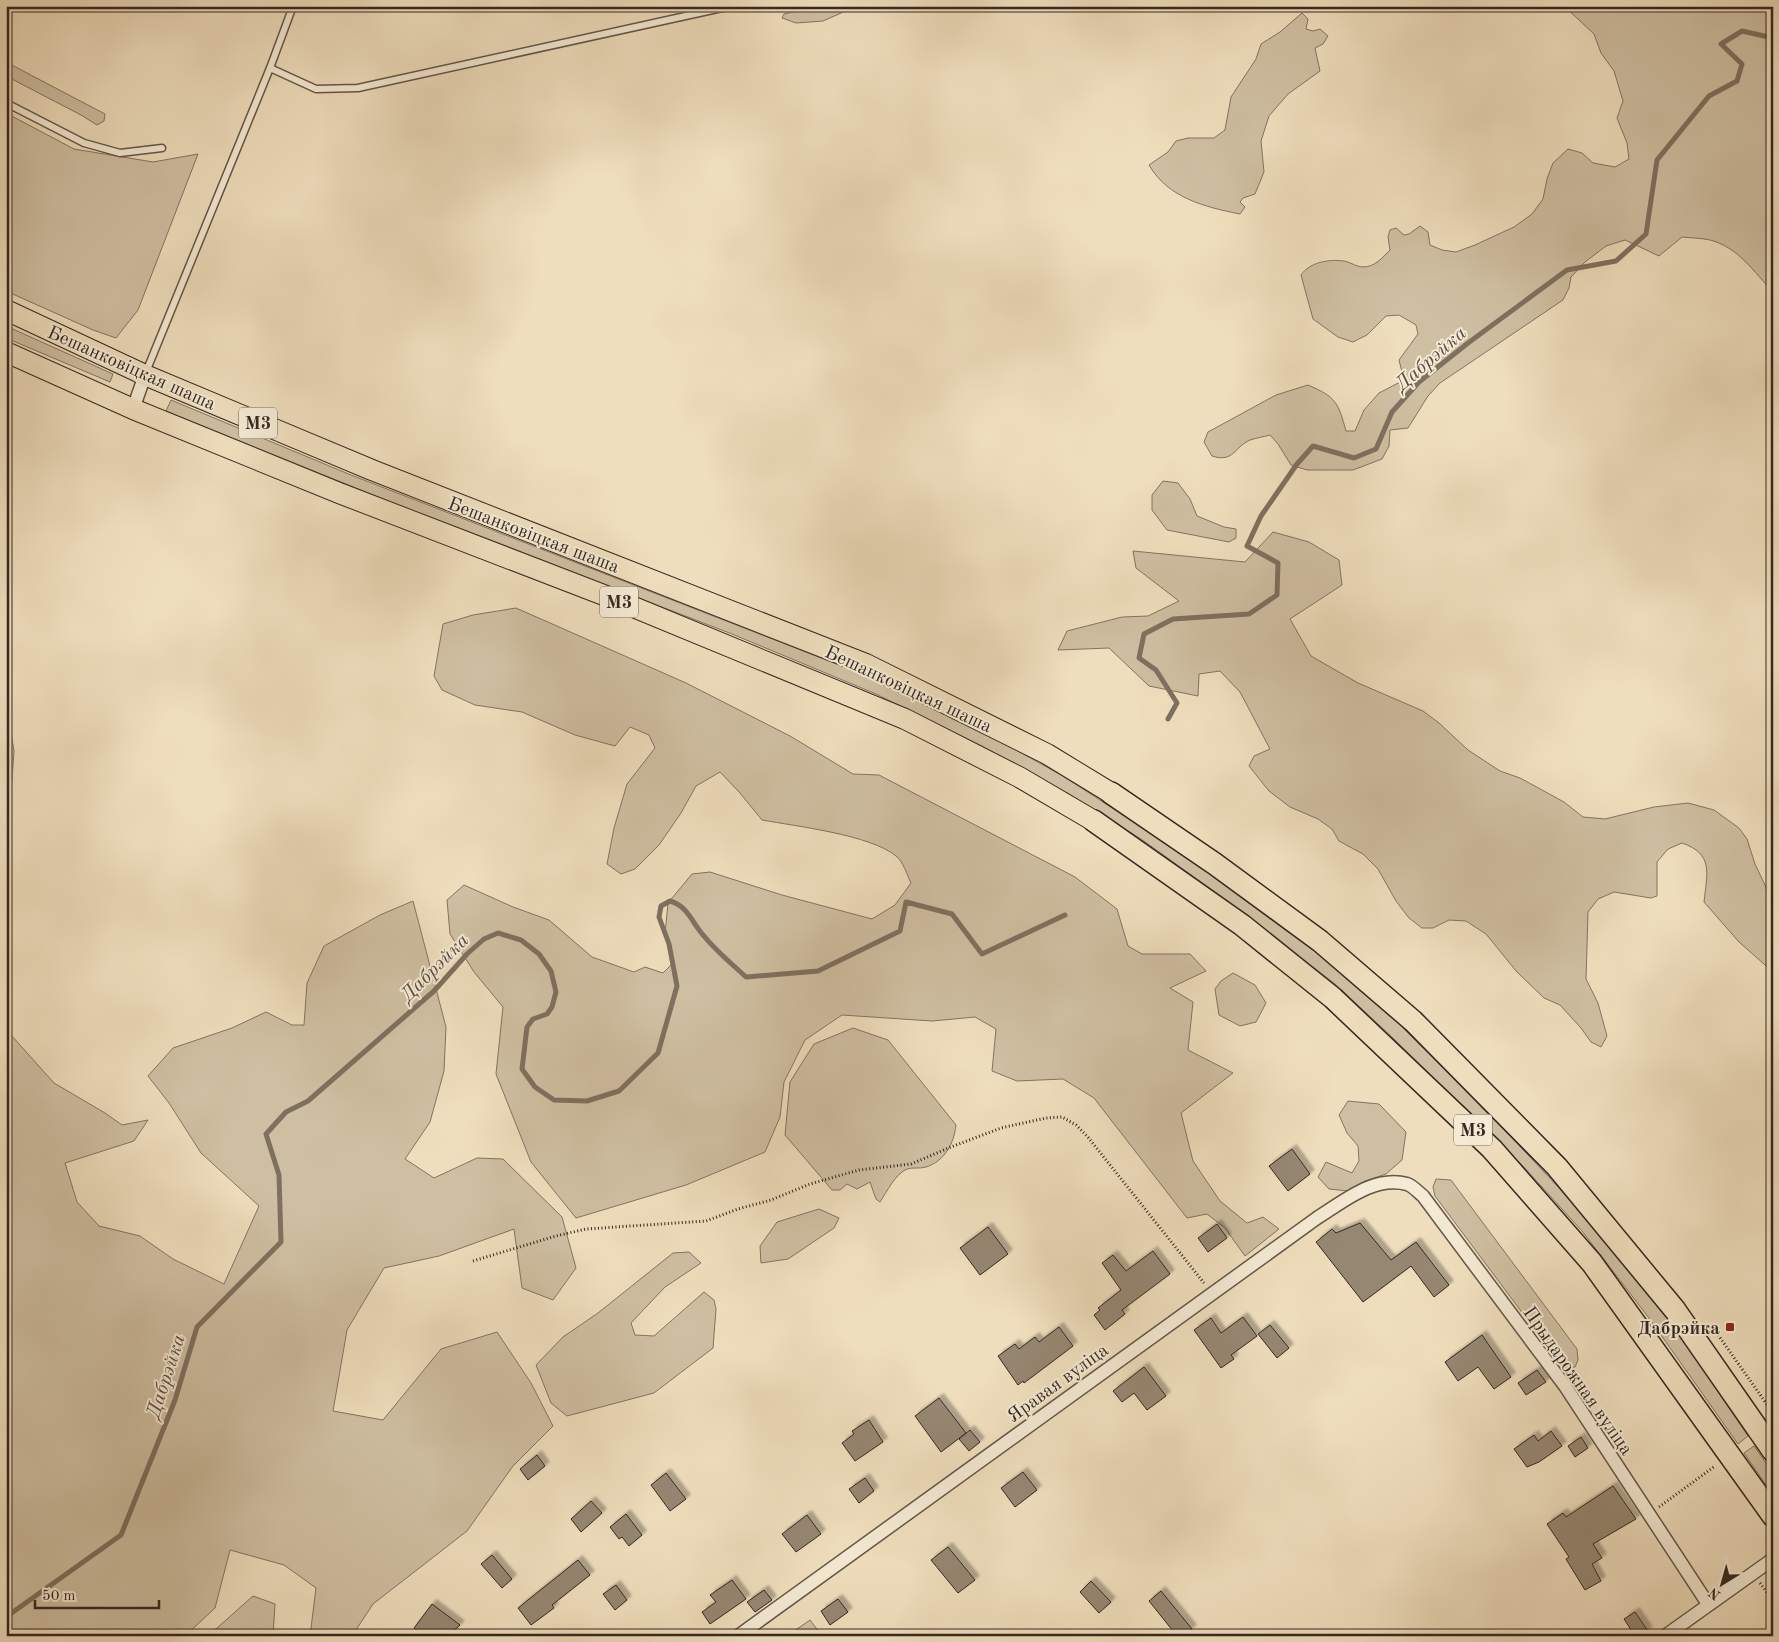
<svg xmlns="http://www.w3.org/2000/svg" width="1779" height="1642" font-family="'Old Standard TT',serif">
  <style>
    .green { fill: #cfbfa2; stroke: #827462 }
    .lines { fill: none; stroke-linecap: round; stroke-linejoin: round }
    .stream { stroke: #7f705f; stroke-width: 5 }
    .building { fill: #968772; stroke: #352821; filter: url(#shadow) }
    .service-casing { stroke: #645648; stroke-width: 9 }
    .minor-casing { stroke: #645648; stroke-width: 15 }
    .primary-casing { stroke: #352821; stroke-width: 22 }
    .trunk-casing { stroke: #352821; stroke-width: 24 }
    .path { stroke: #352821; stroke-width: 3; stroke-dasharray: 1 2.5; stroke-linecap: butt }
    .service { stroke: #f5ead4; stroke-width: 6 }
    .minor { stroke: #f5ead4; stroke-width: 12 }
    .primary { stroke: #efdebd; stroke-width: 20 }
    .trunk { stroke: #efdebd; stroke-width: 21 }
    .poi-dot { fill: #8f2418; stroke: #f5ead4; stroke-width: 2 }
    .labels { text-anchor: middle; stroke-width: 4; stroke-linejoin: round; paint-order: stroke }
    .shield { fill: #f5ead4; stroke: #6f6257; stroke-width: 1 }
    .shield-label { font-size: 18px; font-weight: bold; fill: #352821 }
    .street-label { font-size: 19px; fill: #352821; stroke: #f5ead4 }
    .poi-label { font-size: 19px; font-weight: bold; fill: #352821; stroke: #f5ead4; text-anchor: end }
    .water-label { font-size: 20px; font-style: italic; fill: #5a4c40; stroke: #f5ead4 }
  </style>
  <defs>
    <filter id="shadow"><feDropShadow dx="4.5" dy="-4.5" stdDeviation="1" flood-color="#0004"/></filter>
  </defs>
  <rect width="100%" height="100%" fill="#efdebd"/>
  <filter id="stains"><feTurbulence type="fractalNoise" baseFrequency=".004" numOctaves="4"/><feColorMatrix values="0 0 0 0 .2 0 0 0 0 .09 0 0 0 0 .02 0 0 0 .5 -.17"/></filter>
  <radialGradient id="worn" r=".72"><stop offset=".6" stop-color="#630" stop-opacity="0"/><stop offset="1" stop-color="#630" stop-opacity=".3"/></radialGradient>
  <!-- green -->
  <g class="green">
    <polygon points="820,6 857,6 823,21 796,23 782,18 784,14"/>
    <path d="M1564,6H1773V292C1754,272 1738,247 1710,240C1701,238 1691,238 1682,237L1659,256L1625,240L1606,246L1585,262L1571,277L1569,288L1563,300L1440,383L1428,396L1408,428L1390,430L1389,446L1382,459L1353,470H1307L1291,465L1278,444L1270,435C1263,437 1256,438 1250,440C1234,447 1234,463 1212,456L1204,442L1208,432L1276,395L1308,385C1336,397 1338,402 1346,431H1355L1364,410L1379,393L1404,380L1399,360L1418,334L1416,325L1399,315L1386,316L1367,335L1353,342L1338,337L1313,319L1301,275C1310,262 1329,259 1344,261C1350,262 1357,267 1363,267C1375,267 1382,258 1390,250L1388,237L1390,230L1396,228L1404,235L1409,234L1420,226L1428,232L1430,245L1442,250L1456,252L1475,245L1514,227L1532,214L1543,199L1547,179L1553,163L1568,149L1582,153L1593,163L1615,167L1629,159L1627,143L1617,118L1623,101L1614,71L1601,53L1594,34Z"/>
    <path d="M1302,13L1308,19L1306,29L1313,31L1320,29L1328,36L1323,44L1315,48L1320,71L1288,94L1269,116L1261,141L1264,172L1255,194L1243,198L1240,202L1245,207L1240,214C1205,207 1168,198 1149,165L1168,152L1176,141L1188,138H1214L1225,130L1231,97L1256,59L1261,44L1280,32Z"/>
    <polygon points="6,62 105,114 104,121 97,125 81,115 6,76"/>
    <polygon points="6,113 74,149 153,162 198,154 138,310 116,338 93,330 6,291"/>
    <polygon points="6,326 113,374 110,382 6,338"/>
    <polygon points="171,400 351,475 852,670 987,734 1063,776 1200,865 1327,960 1384,1009 1481,1105 1575,1205 1668,1318 1748,1436 1738,1444 1649,1318 1582,1231 1522,1165 1393,1038 1335,984 1229,902 1141,839 1069,794 980,745 876,694 732,634 405,508 166,411"/>
    <polygon points="1163,481 1178,483 1190,499 1197,516 1224,527 1236,529 1236,538 1229,542 1167,530 1152,510 1152,495"/>
    <path d="M1273,532L1309,542L1339,560L1342,585L1290,619L1311,656L1358,683L1423,711L1439,723L1468,750L1500,771L1520,778L1564,802L1583,817L1605,819L1654,807L1688,803L1714,810L1739,828L1747,839L1755,864L1773,902V972L1739,942L1704,902C1707,873 1714,854 1682,843L1668,849L1657,862V896L1651,898L1614,892L1598,899L1588,912L1586,979L1598,1003L1607,1036L1601,1047L1591,1042L1581,1028L1560,1005L1544,998L1517,972L1486,934L1466,921L1449,920L1433,928H1422L1409,918L1396,901L1378,869L1363,854L1339,841L1332,829L1318,819L1290,807L1269,791L1249,766L1254,756L1270,749L1240,692L1220,671L1199,674L1198,696L1149,686L1109,648L1058,650L1067,631L1122,617L1148,616L1179,601L1136,568L1133,551L1245,562Z"/>
    <path d="M516,608L686,683L790,736L853,774L879,775L1075,877L1117,909L1128,946L1142,954H1190L1206,971L1170,988L1193,1002L1188,1050L1233,1073L1181,1113L1193,1161L1220,1201L1247,1223L1263,1217L1279,1229L1245,1256L1225,1228L1207,1214L1187,1218L1094,1098L1063,1079L1017,1081L992,1071L996,1029L975,1017L932,1021L842,1015L805,1040L784,1082L780,1117L765,1152L686,1185L576,1218L531,1162L496,1074L503,1007L474,972L450,934L447,900L464,885L513,907L549,920L592,957L634,972L645,967L663,973L673,963L665,934L668,903L692,874L710,872L782,895L872,919L895,905L911,883C907,875 903,861 896,856C871,835 795,826 762,820L740,793L720,772L696,786L681,813L659,845L635,869L621,874L607,864L614,828L627,784L655,748L649,735L630,727L615,746L575,735L522,712L475,705L442,690L434,676L443,624L473,615Z"/>
    <polygon points="6,700 14,751 10,808 9,881 6,896"/>
    <polygon points="413,901 446,1027 444,1071 430,1122 405,1159 434,1178 477,1158 503,1159 562,1217 576,1268 553,1300 522,1288 514,1229 439,1256 384,1268 347,1330 333,1411 383,1420 441,1349 497,1332 531,1383 553,1426 513,1466 467,1531 373,1604 352,1636 310,1636 316,1588 284,1565 230,1550 215,1608 185,1636 6,1636 6,1023 11,1035 54,1083 105,1113 122,1125 148,1120 134,1141 65,1163 77,1202 99,1226 140,1236 173,1259 224,1284 259,1206 201,1153 169,1103 148,1076 173,1048 232,1028 266,1012 292,1025 304,1025 307,983 324,946 380,915"/>
    <polygon points="1233,973 1255,985 1266,1003 1256,1022 1240,1026 1219,1015 1215,989 1221,981"/>
    <path d="M853,1028L888,1040L956,1125C954,1143 945,1161 926,1167C920,1169 913,1167 907,1169C896,1173 886,1193 880,1202L876,1199L870,1182L857,1189L847,1184L840,1190H832L785,1135L790,1082L814,1044Z"/>
    <polygon points="1348,1101 1379,1104 1406,1132 1402,1160 1386,1174 1365,1181 1348,1191 1329,1189 1318,1177 1326,1162 1352,1173 1359,1161 1358,1146 1347,1133 1339,1115"/>
    <polygon points="1436,1179 1451,1180 1577,1349 1578,1360 1575,1367 1569,1369 1562,1366 1435,1196 1433,1187"/>
    <polygon points="819,1209 839,1218 834,1228 788,1259 761,1263 760,1246 777,1222"/>
    <polygon points="689,1252 701,1263 665,1287 631,1323 635,1335 654,1336 704,1292 714,1300 716,1309 713,1348 654,1393 567,1416 551,1403 536,1365 563,1337 598,1313 673,1253"/>
    <polygon points="1754,1446 1773,1473 1773,1484 1768,1488 1744,1453"/>
    <polygon points="253,1596 275,1604 273,1636 208,1636"/>
    <polygon points="810,1620 822,1636 787,1636"/>
  </g>
  <g class="lines">
    <!-- stream -->
    <g class="stream">
      <polyline points="1773,94 1770,99 1773,103"/>
      <polyline points="1168,719 1177,703 1156,670 1139,658 1144,634 1173,619 1249,614 1277,595 1278,563 1247,546 1261,516 1297,464 1313,446 1354,458 1376,449 1392,412 1419,382 1468,343 1567,270 1616,261 1646,234 1657,160 1709,96 1737,81 1742,64 1721,44 1742,31 1773,38"/>
      <path d="M6,1617L121,1535L175,1400L197,1327L281,1242L279,1175L266,1134L286,1112L308,1101L434,991L467,954L484,939L498,933L521,940L539,954L551,971L556,992L552,1007L547,1014L533,1019L527,1027L522,1069L535,1087L554,1100L587,1101L619,1091L658,1053L677,986L669,944L659,917L661,906L670,901C688,906 692,923 704,936C716,951 732,964 746,977L818,971L900,931L906,902L952,914L982,954L1065,915"/>
    </g>
  </g>
  <!-- building -->
  <g class="building">
    <polygon points="1292,1149 1310,1174 1288,1191 1269,1166"/>
    <polygon points="1360,1223 1391,1260 1416,1242 1449,1285 1434,1297 1411,1266 1363,1302 1316,1242 1332,1229 1336,1233"/>
    <polygon points="1217,1224 1227,1238 1208,1252 1198,1238"/>
    <polygon points="988,1227 1008,1254 980,1275 960,1248"/>
    <polygon points="1153,1251 1170,1274 1122,1310 1125,1314 1105,1330 1094,1315 1100,1310 1098,1308 1121,1290 1102,1263 1113,1255 1126,1271"/>
    <polygon points="1243,1317 1257,1336 1231,1355 1234,1359 1221,1368 1194,1330 1211,1318 1221,1333"/>
    <polygon points="1270,1325 1289,1348 1277,1358 1258,1334"/>
    <polygon points="1059,1327 1073,1346 1024,1383 1023,1381 1018,1385 998,1356 1015,1344 1019,1349 1035,1337 1039,1342"/>
    <polygon points="1482,1335 1511,1377 1494,1389 1478,1367 1458,1381 1445,1362"/>
    <polygon points="1144,1367 1166,1396 1147,1410 1134,1393 1122,1402 1113,1391"/>
    <polygon points="1537,1370 1546,1382 1526,1395 1518,1383"/>
    <polygon points="939,1398 966,1433 941,1452 915,1416"/>
    <polygon points="869,1420 883,1442 855,1461 842,1443 854,1434 852,1431"/>
    <polygon points="970,1430 980,1442 969,1451 959,1439"/>
    <polygon points="1551,1431 1562,1446 1539,1462 1527,1467 1514,1449 1534,1435 1538,1441"/>
    <polygon points="1581,1437 1588,1448 1575,1457 1568,1446"/>
    <polygon points="537,1455 545,1466 528,1480 520,1469"/>
    <polygon points="1023,1472 1037,1490 1015,1507 1001,1488"/>
    <polygon points="666,1473 686,1499 670,1511 651,1485"/>
    <polygon points="865,1478 874,1491 859,1503 849,1489"/>
    <polygon points="1613,1486 1636,1519 1593,1544 1602,1558 1592,1564 1601,1581 1585,1590 1566,1559 1569,1557 1547,1524 1563,1513 1566,1517"/>
    <polygon points="591,1501 602,1513 581,1532 571,1519"/>
    <polygon points="626,1514 642,1535 629,1546 622,1537 619,1539 610,1527"/>
    <polygon points="807,1515 821,1534 796,1552 782,1534"/>
    <polygon points="948,1547 975,1580 958,1593 931,1560"/>
    <polygon points="492,1555 512,1579 502,1588 481,1564"/>
    <polygon points="578,1560 590,1575 552,1605 554,1608 531,1625 518,1608"/>
    <polygon points="732,1580 746,1599 710,1624 702,1612 716,1602 710,1595"/>
    <polygon points="1091,1581 1111,1602 1099,1613 1080,1592"/>
    <polygon points="616,1585 627,1600 615,1610 603,1594"/>
    <polygon points="764,1590 772,1600 755,1612 747,1602"/>
    <polygon points="1161,1591 1192,1629 1184,1636 1177,1636 1149,1601"/>
    <polygon points="838,1599 848,1612 830,1625 821,1611"/>
    <polygon points="432,1604 460,1625 448,1636 424,1636 414,1628"/>
    <polygon points="1635,1612 1648,1631 1641,1636 1635,1636 1624,1619"/>
  </g>
  <g class="lines">
    <defs>
      <g id="service">
        <polyline points="270,68 316,89 358,88 731,6"/>
        <polyline points="6,103 84,143 120,153 162,148"/>
        <polyline points="146,372 270,68 293,6"/>
      </g>
      <g id="minor">
        <polyline points="133,409 145,375"/>
        <path d="M738,1636L1317,1218C1343,1202 1374,1175 1407,1184C1413,1186 1418,1192 1423,1196L1565,1386L1708,1604"/>
        <polyline points="1665,1636 1773,1559"/>
      </g>
      <g id="primary">
        <polyline points="6,310 145,375 372,470 866,664 1047,754 1111,793"/>
        <polyline points="6,352 133,409 339,493 614,599 905,719 1019,777 1094,821"/>
      </g>
      <g id="trunk">
        <polyline points="1111,793 1215,864 1320,941 1413,1021 1557,1167 1675,1310 1773,1451"/>
        <polyline points="1094,821 1242,925 1333,998 1492,1149 1592,1263 1773,1516"/>
      </g>
    </defs>
    <!-- service casing -->
    <use href="#service" class="service-casing"/>
    <!-- minor casing -->
    <use href="#minor" class="minor-casing"/>
    <!-- primary casing -->
    <use href="#primary" class="primary-casing"/>
    <!-- trunk casing -->
    <use href="#trunk" class="trunk-casing"/>
    <!-- path -->
    <g class="path">
      <polyline points="473,1261 556,1236 586,1229 706,1221 738,1209 771,1200 810,1184 859,1170 911,1164 951,1147 1001,1128 1046,1118 1062,1117 1076,1125 1087,1136 1204,1283"/>
      <polyline points="1716,1332 1773,1413"/>
      <polyline points="1659,1507 1715,1466"/>
      <polyline points="1760,1583 1773,1601"/>
    </g>
    <!-- service -->
    <use href="#service" class="service"/>
    <!-- minor -->
    <use href="#minor" class="minor"/>
    <!-- primary -->
    <use href="#primary" class="primary"/>
    <!-- trunk -->
    <use href="#trunk" class="trunk"/>
  </g>
  <!-- markers -->
  <rect class="poi-dot" x="1725" y="1322" width="10" height="10" rx="2.5"/>
  <g class="labels">
    <!-- shield labels -->
    <g class="shield">
      <rect x="239" y="407.5" width="38" height="31" rx="4"/>
      <rect x="600" y="586.5" width="38" height="31" rx="4"/>
      <rect x="1454" y="1114.5" width="38" height="31" rx="4"/>
    </g>
    <g class="shield-label">
      <text x="258" y="429">М3</text>
      <text x="619" y="608">М3</text>
      <text x="1473" y="1136">М3</text>
    </g>
    <!-- street labels -->
    <g class="street-label">
      <text transform="translate(132 367) rotate(24)" y="7">Бешанковіцкая шаша</text>
      <text transform="translate(534 534) rotate(21)" y="7">Бешанковіцкая шаша</text>
      <text transform="translate(909 688) rotate(25)" y="7">Бешанковіцкая шаша</text>
      <text transform="translate(1579 1380) rotate(55)" y="7">Прыдарожная вуліца</text>
      <text transform="translate(1057 1382) rotate(-36)" y="7">Яравая вуліца</text>
    </g>
    <!-- poi labels -->
    <g class="poi-label">
      <text x="1720" y="1334">Дабрэйка</text>
    </g>
    <!-- water labels -->
    <g class="water-label">
      <text transform="translate(1430 358) rotate(-41)" y="7">Дабрэйка</text>
      <text transform="translate(434 967) rotate(-45)" y="7">Дабрэйка</text>
      <text transform="translate(165 1376) rotate(-72)" y="7">Дабрэйка</text>
    </g>
  </g>
  <!-- margin -->
  <rect width="1779" height="1642" fill="none" stroke="#efdebd" stroke-width="25"/>
  <rect x="8" y="8" width="1764" height="1627" fill="none" stroke="#352821" stroke-width="2.5"/>
  <rect x="12" y="12" width="1754" height="1617" fill="none" stroke="#352821"/>
  <!-- north arrow -->
  <g transform="translate(1722 1584) rotate(217)" stroke="#f5ead4" stroke-width="4" paint-order="stroke">
  <path d="M0-4L9 19L0 12L-9 19Z" fill="#352821"/>
  <text y="-8" font-size="14" font-weight="bold" text-anchor="middle" fill="#352821">N</text>
  </g>
  <!-- scale -->
  <path d="M35 1600v8h124v-8" fill="none" stroke="#352821" stroke-width="2.5"/>
  <text x="42" y="1600" font-size="15" fill="#352821" stroke="#f5ead4" stroke-width="4" paint-order="stroke">50 m</text>
  <rect width="100%" height="100%" filter="url(#stains)"/>
  <rect width="100%" height="100%" fill="url(#worn)"/>
</svg>
